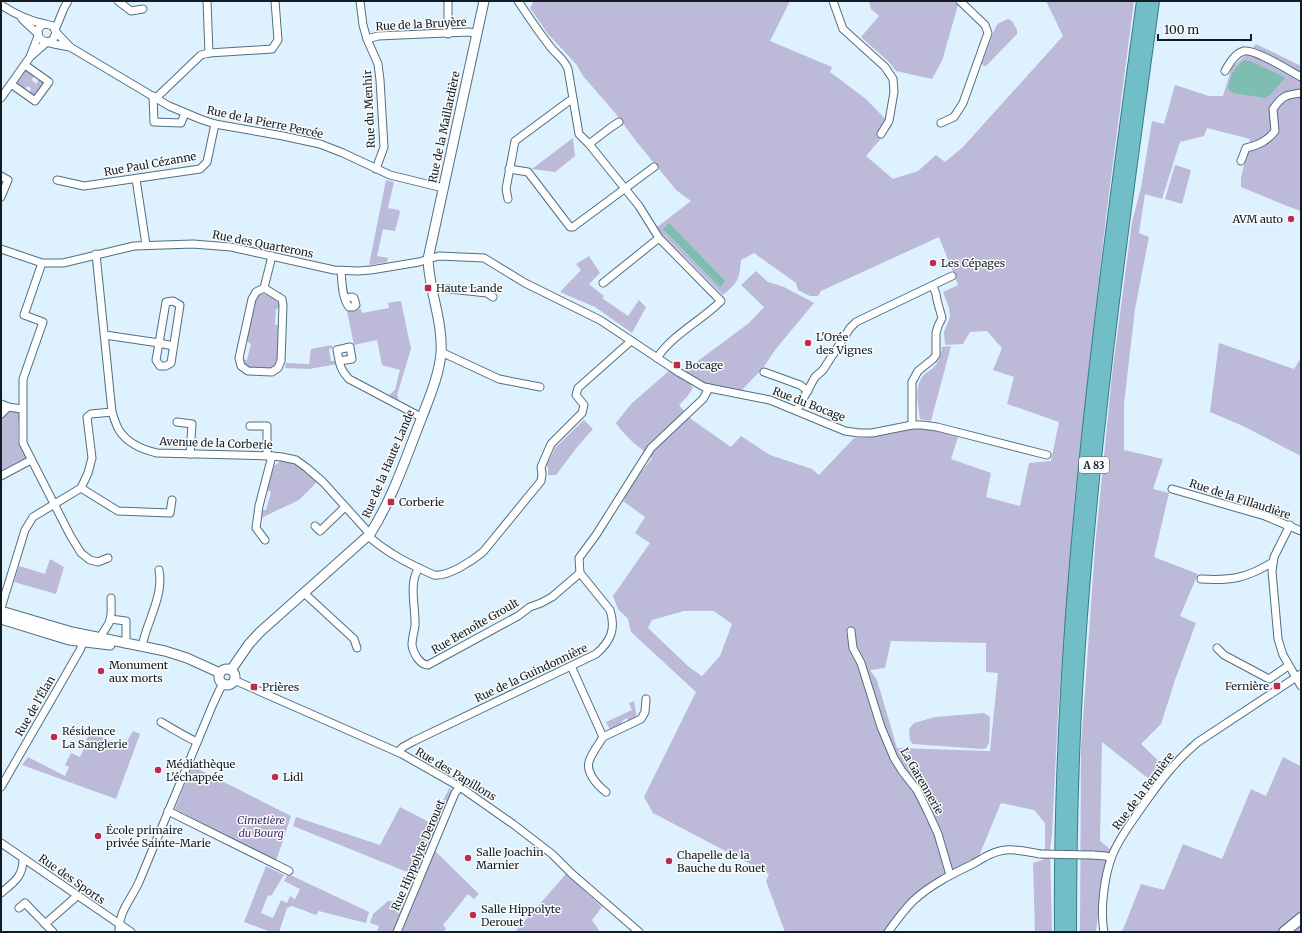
<svg xmlns="http://www.w3.org/2000/svg" width="1302" height="933" font-family="Merriweather,serif">
  <style>
    .green { fill: #bdb9d9; fill-rule: evenodd }
    .water { fill: #7ebdb1 }
    .lines { fill: none; stroke-linecap: round; stroke-linejoin: round }
    .minor-casing { stroke: #516f81; stroke-width: 9 }
    .tertiary-casing { stroke: #516f81; stroke-width: 11 }
    .secondary-casing { stroke: #516f81; stroke-width: 12 }
    .trunk-casing { stroke: #397b86; stroke-width: 14 }
    .minor { stroke: #fff; stroke-width: 7 }
    .tertiary { stroke: #fff; stroke-width: 9 }
    .secondary { stroke: #fff; stroke-width: 10 }
    .trunk { stroke: #72bec8; stroke-width: 12 }
    .minor-bridge-casing { stroke: #516f81; stroke-width: 9; stroke-linecap: butt }
    .minor-bridge { stroke: #fff; stroke-width: 7 }
    .poi-dot { fill: #bd2c4d; stroke: #fbfbfb; stroke-width: 1.5 }
    .labels { text-anchor: middle; stroke-width: 3; stroke-linejoin: round; paint-order: stroke }
    .shield { fill: #fbfbfb; stroke: #576065; stroke-width: 1 }
    .shield-label { font-size: 10px; font-weight: bold; fill: #111d25 }
    .street-label { font-size: 11px; fill: #111d25; stroke: #fbfbfb }
    .poi-label { font-size: 11px; fill: #111d25; stroke: #fbfbfb; text-anchor: start }
    .park-label { font-size: 11px; font-style: italic; fill: #3f326c; stroke: #fbfbfb }
  </style>
  <rect width="100%" height="100%" fill="#def1fe"/>
  <!-- green -->
  <g class="green">
    <path d="M534,1H790L770,41L832,67L830,72L866,99L892,126L866,156L893,179L918,171L936,155L945,162L963,147L1063,36L1046,1H1134L1106,217L1075,494L1058,713L1052,834L1050,849L1052,932H1035L1033,863L1043,860L1045,848V823L1034,810L1001,803L979,856L942,875L907,903L884,932H785L766,881L769,874L653,813L644,797L696,692L631,632L628,619L618,609L613,596L650,543L635,533L645,517L623,501L634,482L652,458C639,447 625,437 616,423L631,404L670,370L688,380L693,388L687,397L679,405L691,419L731,447L741,436L770,455L812,469L819,475L854,438C878,439 903,427 925,429C936,430 947,434 958,437L951,459L991,473L986,497L1020,506L1029,463L1051,461L1059,422L1007,404L1014,377L993,370L1002,348L987,331L970,332L963,344L945,345L944,332L950,317L949,308L943,292L958,285L939,237L821,291L818,296H810L798,290L796,283L754,253L741,260C739,281 738,282 723,295L656,228L691,201L676,190L636,141L616,114L583,76L576,64L548,34L530,8ZM684,611H714L732,624L720,656L702,676L689,667L648,628L652,620ZM891,641L986,643V672L998,673L990,751L897,748L877,680L870,670L885,668Z"/>
    <polygon points="869,1 954,1 958,5 942,61 932,79 896,71 889,62 861,37 879,16 871,9"/>
    <polygon points="1008,19 1012,21 1017,30 1017,34 989,63 986,66 984,66 982,63 996,26 999,23"/>
    <polygon points="1256,44 1301,66 1301,211 1287,206 1241,187 1241,178 1250,139 1207,128 1204,136 1180,142 1162,199 1145,194 1139,233 1149,237 1135,309 1124,404 1124,450 1163,459 1153,489 1169,493 1154,557 1198,574 1180,616 1196,623 1175,680 1161,724 1141,744 1166,768 1154,783 1102,742 1100,841 1110,849 1102,881 1096,932 1080,932 1081,748 1095,547 1112,375 1132,222 1141,188 1152,121 1164,124 1175,85 1209,96 1223,96 1232,67 1245,56"/>
    <polygon points="26,70 34,76 32,80 36,84 39,79 45,83 35,97 29,93 31,88 27,86 25,90 17,83"/>
    <polygon points="573,138 575,156 555,172 532,169"/>
    <polygon points="1175,165 1191,170 1182,204 1165,199"/>
    <polygon points="386,180 394,182 388,208 399,210 400,212 395,231 383,229 377,256 388,258 387,262 369,265"/>
    <polygon points="589,256 600,273 589,284 604,296 602,298 628,316 639,300 646,307 632,333 595,307 560,292 581,270 576,264"/>
    <polygon points="756,271 768,282 784,287 814,303 775,350 763,368 741,391 707,385 683,372 749,323 764,307 741,285"/>
    <polygon points="259,293 275,297 279,301 280,308 276,309 275,325 280,325 278,363 273,368 250,368 245,366 242,359 247,360 251,344 246,341 255,297"/>
    <polygon points="401,301 411,349 397,395 399,400 389,395 395,390 400,370 382,365 377,340 354,345 347,311 361,309 362,313 389,308 388,303"/>
    <polygon points="1219,343 1294,369 1301,358 1301,456 1243,426 1210,412"/>
    <polygon points="332,345 333,348 329,349 331,361 336,361 337,364 309,369 285,368 286,363 309,364 311,349"/>
    <path d="M951,346L931,421L920,419C919,407 914,390 921,379C924,373 930,371 934,367C940,361 941,354 942,347Z"/>
    <polygon points="12,410 17,412 20,416 20,421 18,422 18,442 21,442 27,457 26,461 1,474 1,418"/>
    <polygon points="584,420 593,429 578,446 556,475 548,475 548,468 545,463 547,464 555,448"/>
    <path d="M282,460C297,463 307,471 317,482L299,500L261,518L262,510H266L271,492L267,490L274,466Z"/>
    <polygon points="50,559 64,567 56,594 14,582 19,566 45,574"/>
    <polygon points="634,701 637,718 629,722 627,718 622,721 623,724 610,730 606,722 632,710 629,703"/>
    <polygon points="984,713 990,717 989,743 986,748 982,749 913,744 910,741 909,729 914,723 935,717"/>
    <polygon points="133,731 140,734 116,799 22,765 28,757 65,776 69,767 65,765 71,753 80,757 84,749 81,748 91,732 123,748"/>
    <polygon points="1283,757 1300,766 1301,764 1301,932 1122,932 1141,884 1164,890 1183,844 1222,859 1251,789 1266,796"/>
    <polygon points="192,766 291,816 276,861 175,809"/>
    <polygon points="450,787 451,794 417,876 293,826 296,817 380,845 400,807 431,823"/>
    <polygon points="435,851 479,894 474,899 468,894 443,925 446,929 444,932 400,932"/>
    <polygon points="266,866 284,875 271,896 268,895 261,913 273,918 281,900 287,903 290,896 295,899 300,889 284,881 288,874 369,912 366,923 319,911 316,915 292,906 287,908 279,932 271,932 244,922"/>
    <polygon points="566,874 602,907 592,920 600,932 515,932"/>
    <polygon points="388,901 393,901 401,905 403,910 394,932 377,932 379,926 370,923 373,914"/>
  </g>
  <!-- water -->
  <g class="water">
    <path d="M1245,60L1250,61L1284,77V79L1270,95L1266,98L1233,93L1228,89C1229,78 1235,65 1245,60Z"/>
    <polygon points="669,223 725,281 720,287 663,229"/>
  </g>
  <g class="lines">
    <defs>
      <g id="minor">
        <polyline points="118,1 131,11 143,9"/>
        <polyline points="207,1 209,53"/>
        <polyline points="360,1 363,25 367,39 378,64 380,80 384,147 376,169"/>
        <path d="M518,1C528,16 538,31 549,45C555,54 564,58 568,69L579,134L589,144L639,206L659,238"/>
        <polyline points="833,1 843,29 885,67 893,79 894,92 889,121 881,134"/>
        <path d="M1,5C15,14 29,21 45,24"/>
        <polyline points="22,19 38,34"/>
        <polyline points="55,30 64,8 68,1"/>
        <polyline points="56,32 70,47 169,106 200,119 215,124 283,136 320,144 343,153 390,175 443,188"/>
        <polyline points="448,34 448,1"/>
        <polyline points="367,39 378,36 469,32 476,33"/>
        <path d="M48,42L53,40L56,32L53,26L45,24C41,25 38,28 38,33C37,44 62,45 70,47"/>
        <polyline points="31,56 47,42"/>
        <path d="M1225,71C1229,64 1235,53 1244,51C1255,49 1290,71 1301,77"/>
        <polyline points="11,84 35,101 49,82 25,65"/>
        <polyline points="153,96 154,122 181,123 185,113"/>
        <polyline points="1,98 30,57 38,36"/>
        <polyline points="156,98 201,55 209,53 272,49 278,40 275,1"/>
        <polyline points="941,123 954,117 963,103 988,33 985,25 960,1"/>
        <polyline points="589,144 610,128 619,122"/>
        <path d="M1241,161L1246,148C1259,145 1267,141 1275,131L1273,109C1282,96 1285,95 1301,93"/>
        <polyline points="509,169 528,172 570,227 573,227 654,167"/>
        <polyline points="1,176 8,180 1,197"/>
        <polyline points="136,179 146,245"/>
        <polyline points="57,180 84,186 200,169 207,162 215,124"/>
        <polyline points="508,199 506,189 515,141 569,101 573,100"/>
        <polyline points="1,249 42,263 63,263 134,246 193,244 231,247 334,270 358,271 371,270 419,262 439,256 484,258 525,283 600,320 680,373 704,387 770,400 845,431 859,433 872,433 912,425 922,425 937,427 1047,455"/>
        <path d="M96,254L112,412C114,418 116,425 119,430C127,443 144,450 157,453L272,456L282,457L296,460L307,468L323,482L370,534"/>
        <polyline points="42,263 24,315 43,322 23,379 23,443 70,535 81,553 90,560 98,562 108,558"/>
        <path d="M341,271C342,282 342,298 349,307H353L356,305L354,298L352,297L345,298"/>
        <path d="M603,283L659,238L721,301C701,321 673,334 657,358"/>
        <polyline points="431,287 487,293 493,297"/>
        <polygon points="264,288 282,299 283,305 281,361 278,368 272,372 248,371 241,366 239,358 252,299 256,292"/>
        <polyline points="264,288 272,256"/>
        <polyline points="105,335 159,343 166,302 173,301 180,305 171,363 166,366 160,366 156,360 159,343 173,346"/>
        <polyline points="441,352 499,379 540,387"/>
        <path d="M339,361L352,359L350,347L337,350C340,364 339,368 349,379L421,417"/>
        <polyline points="764,372 800,385 808,391"/>
        <polyline points="1,404 8,407 22,409"/>
        <polyline points="797,410 815,377 823,370 850,328 856,322 952,276"/>
        <polyline points="1,414 8,407"/>
        <polyline points="177,422 192,424 190,454"/>
        <polyline points="912,425 912,382 918,371 933,359 936,355 936,333 938,326 942,318 937,300 936,294 933,286"/>
        <polyline points="250,426 267,426 267,456"/>
        <polyline points="1,476 31,460"/>
        <polyline points="81,488 118,511 170,513 172,500"/>
        <polyline points="1172,489 1265,516 1301,531"/>
        <polyline points="1290,525 1274,557 1272,571 1278,639 1283,655 1301,686"/>
        <polyline points="315,526 320,531 345,507"/>
        <path d="M368,536C389,554 409,564 434,575C448,577 472,561 483,552L541,481L542,474L541,467L551,444L582,413L584,405L576,395L578,388L631,341"/>
        <polyline points="265,540 256,528 259,506 272,456"/>
        <path d="M419,568C408,582 416,609 415,626C414,632 412,639 412,645C413,653 420,665 428,665L518,616L530,607L541,603L552,597L580,573"/>
        <path d="M1201,579C1231,581 1247,578 1273,562"/>
        <polyline points="304,593 354,639 357,648"/>
        <polyline points="1,608 25,530 33,517 81,488 88,473 92,458 87,417 91,414 112,412"/>
        <polyline points="110,619 126,621 126,644"/>
        <polyline points="851,631 853,648 861,663 881,727 894,758 902,771 917,790 928,812 938,834 950,875"/>
        <path d="M100,639C102,632 107,628 110,621C112,614 111,605 111,598"/>
        <path d="M142,646C147,621 164,596 159,570"/>
        <polyline points="1217,648 1224,655 1269,679 1288,666"/>
        <path d="M571,666L603,737C599,744 593,751 590,759C584,771 597,785 606,792"/>
        <polyline points="234,680 402,754 460,787 513,824 552,854 571,873 639,932"/>
        <path d="M161,722C173,729 184,736 197,742"/>
        <polyline points="603,737 641,719 645,712 646,699"/>
        <path d="M398,752L403,747L414,741L596,654C611,641 616,629 610,610L580,573L579,558L596,535L651,448L703,399L709,388"/>
        <polyline points="1,787 80,650 82,645 83,637"/>
        <polyline points="168,811 289,871"/>
        <polyline points="1,843 131,932"/>
        <polyline points="1092,855 1106,856 1111,858"/>
        <path d="M1,893C14,882 23,877 23,859"/>
        <polyline points="19,908 25,903 53,932"/>
        <polyline points="45,924 77,896"/>
        <path d="M119,932C118,912 131,900 139,882C164,823 188,763 213,704L220,689L224,683"/>
        <polyline points="397,932 455,793 460,787"/>
        <path d="M888,932C896,921 904,910 913,901C930,885 952,874 973,864C983,858 994,851 1006,850C1018,849 1029,852 1040,854"/>
        <path d="M1104,932C1100,911 1104,877 1112,856C1119,838 1131,823 1142,807C1159,783 1175,761 1198,742L1301,674"/>
      </g>
      <g id="tertiary">
        <polyline points="1,611 72,632 165,651 187,658 220,673"/>
        <polyline points="1,619 69,640 110,645"/>
        <circle cx="227" cy="677" r="8"/>
        <path d="M231,670L249,644L260,632L370,534C393,498 406,457 422,417C430,396 439,375 441,353C443,321 429,290 428,259L484,1"/>
      </g>
      <polyline id="secondary" points="1284,932 1301,918"/>
      <g id="trunk">
        <path d="M1061,932C1058,619 1101,310 1143,1"/>
        <path d="M1070,932C1070,841 1072,750 1078,659C1092,439 1123,220 1153,1"/>
      </g>
    </defs>
    <!-- minor casing -->
    <use href="#minor" class="minor-casing"/>
    <!-- tertiary casing -->
    <use href="#tertiary" class="tertiary-casing"/>
    <!-- secondary casing -->
    <use href="#secondary" class="secondary-casing"/>
    <!-- trunk casing -->
    <use href="#trunk" class="trunk-casing"/>
    <!-- minor -->
    <use href="#minor" class="minor"/>
    <!-- tertiary -->
    <use href="#tertiary" class="tertiary"/>
    <!-- secondary -->
    <use href="#secondary" class="secondary"/>
    <!-- trunk -->
    <use href="#trunk" class="trunk"/>
    <defs>
      <polyline id="minor-bridge" points="1040,854 1092,855"/>
    </defs>
    <!-- minor-bridge casing -->
    <use href="#minor-bridge" class="minor-bridge-casing"/>
    <!-- minor-bridge -->
    <use href="#minor-bridge" class="minor-bridge"/>
  </g>
  <!-- markers -->
  <g class="poi-dot">
    <circle cx="1291" cy="219" r="4"/>
    <circle cx="933" cy="263" r="4"/>
    <rect x="424" y="284" width="8" height="8" rx="2"/>
    <circle cx="808" cy="343" r="4"/>
    <rect x="673" y="361" width="8" height="8" rx="2"/>
    <rect x="387" y="498" width="8" height="8" rx="2"/>
    <circle cx="101" cy="671" r="4"/>
    <rect x="1273" y="682" width="8" height="8" rx="2"/>
    <rect x="250" y="683" width="8" height="8" rx="2"/>
    <circle cx="54" cy="737" r="4"/>
    <circle cx="158" cy="770" r="4"/>
    <circle cx="275" cy="777" r="4"/>
    <circle cx="98" cy="836" r="4"/>
    <circle cx="468" cy="858" r="4"/>
    <circle cx="669" cy="861" r="4"/>
    <circle cx="473" cy="915" r="4"/>
  </g>
  <g class="labels">
    <!-- shield labels -->
    <rect class="shield" x="1079" y="457" width="30" height="16" rx="3"/>
    <g class="shield-label">
      <text x="1094" y="469">A 83</text>
    </g>
    <!-- street labels -->
    <g class="street-label">
      <text transform="translate(421 24) rotate(-3)" y="4">Rue de la Bruyère</text>
      <text transform="translate(369 109) rotate(-93)" y="4">Rue du Menhir</text>
      <text transform="translate(265 122) rotate(12)" y="4">Rue de la Pierre Percée</text>
      <text transform="translate(444 127) rotate(-78)" y="4">Rue de la Maillardière</text>
      <text transform="translate(150 164) rotate(-10)" y="4">Rue Paul Cézanne</text>
      <text transform="translate(263 244) rotate(11)" y="4">Rue des Quarterons</text>
      <text transform="translate(809 404) rotate(21)" y="4">Rue du Bocage</text>
      <text transform="translate(216 443) rotate(2)" y="4">Avenue de la Corberie</text>
      <text transform="translate(388 464) rotate(-67)" y="4">Rue de la Haute Lande</text>
      <text transform="translate(1240 499) rotate(18)" y="4">Rue de la Fillaudière</text>
      <text transform="translate(475 626) rotate(-30)" y="4">Rue Benoîte Groult</text>
      <text transform="translate(531 673) rotate(-25)" y="4">Rue de la Guindonnière</text>
      <text transform="translate(35 706) rotate(-60)" y="4">Rue de l'Élan</text>
      <text transform="translate(456 774) rotate(31)" y="4">Rue des Papillons</text>
      <text transform="translate(922 781) rotate(60)" y="4">La Garennerie</text>
      <text transform="translate(1143 791) rotate(-53)" y="4">Rue de la Fernière</text>
      <text transform="translate(418 855) rotate(-67)" y="4">Rue Hippolyte Derouet</text>
      <text transform="translate(72 879) rotate(35)" y="4">Rue des Sports</text>
    </g>
    <!-- poi labels -->
    <g class="poi-label">
      <text x="1283" y="223" text-anchor="end">AVM auto</text>
      <text x="941" y="267">Les Cépages</text>
      <text x="436" y="292">Haute Lande</text>
      <text x="816" y="341">L'Orée<tspan x="816" dy="13">des Vignes</tspan></text>
      <text x="685" y="369">Bocage</text>
      <text x="399" y="506">Corberie</text>
      <text x="109" y="669">Monument<tspan x="109" dy="13">aux morts</tspan></text>
      <text x="1269" y="690" text-anchor="end">Fernière</text>
      <text x="262" y="691">Prières</text>
      <text x="62" y="735">Résidence<tspan x="62" dy="13">La Sanglerie</tspan></text>
      <text x="166" y="768">Médiathèque<tspan x="166" dy="13">L'échappée</tspan></text>
      <text x="283" y="781">Lidl</text>
      <text x="106" y="834">École primaire<tspan x="106" dy="13">privée Sainte-Marie</tspan></text>
      <text x="476" y="856">Salle Joachin<tspan x="476" dy="13">Marnier</tspan></text>
      <text x="677" y="859">Chapelle de la<tspan x="677" dy="13">Bauche du Rouet</tspan></text>
      <text x="481" y="913">Salle Hippolyte<tspan x="481" dy="13">Derouet</tspan></text>
    </g>
    <!-- park labels -->
    <g class="park-label">
      <text x="261" y="824">Cimetière<tspan x="261" dy="13">du Bourg</tspan></text>
    </g>
  </g>
  <!-- border -->
  <rect width="1302" height="933" fill="none" stroke="#111d25" stroke-width="4"/>
  <!-- scale -->
  <path d="M1158 34v6h93v-6" fill="none" stroke="#111d25" stroke-width="2"/>
  <text x="1164" y="34" font-size="12" fill="#111d25" stroke="#fbfbfb" stroke-width="3" paint-order="stroke">100 m</text>
</svg>
